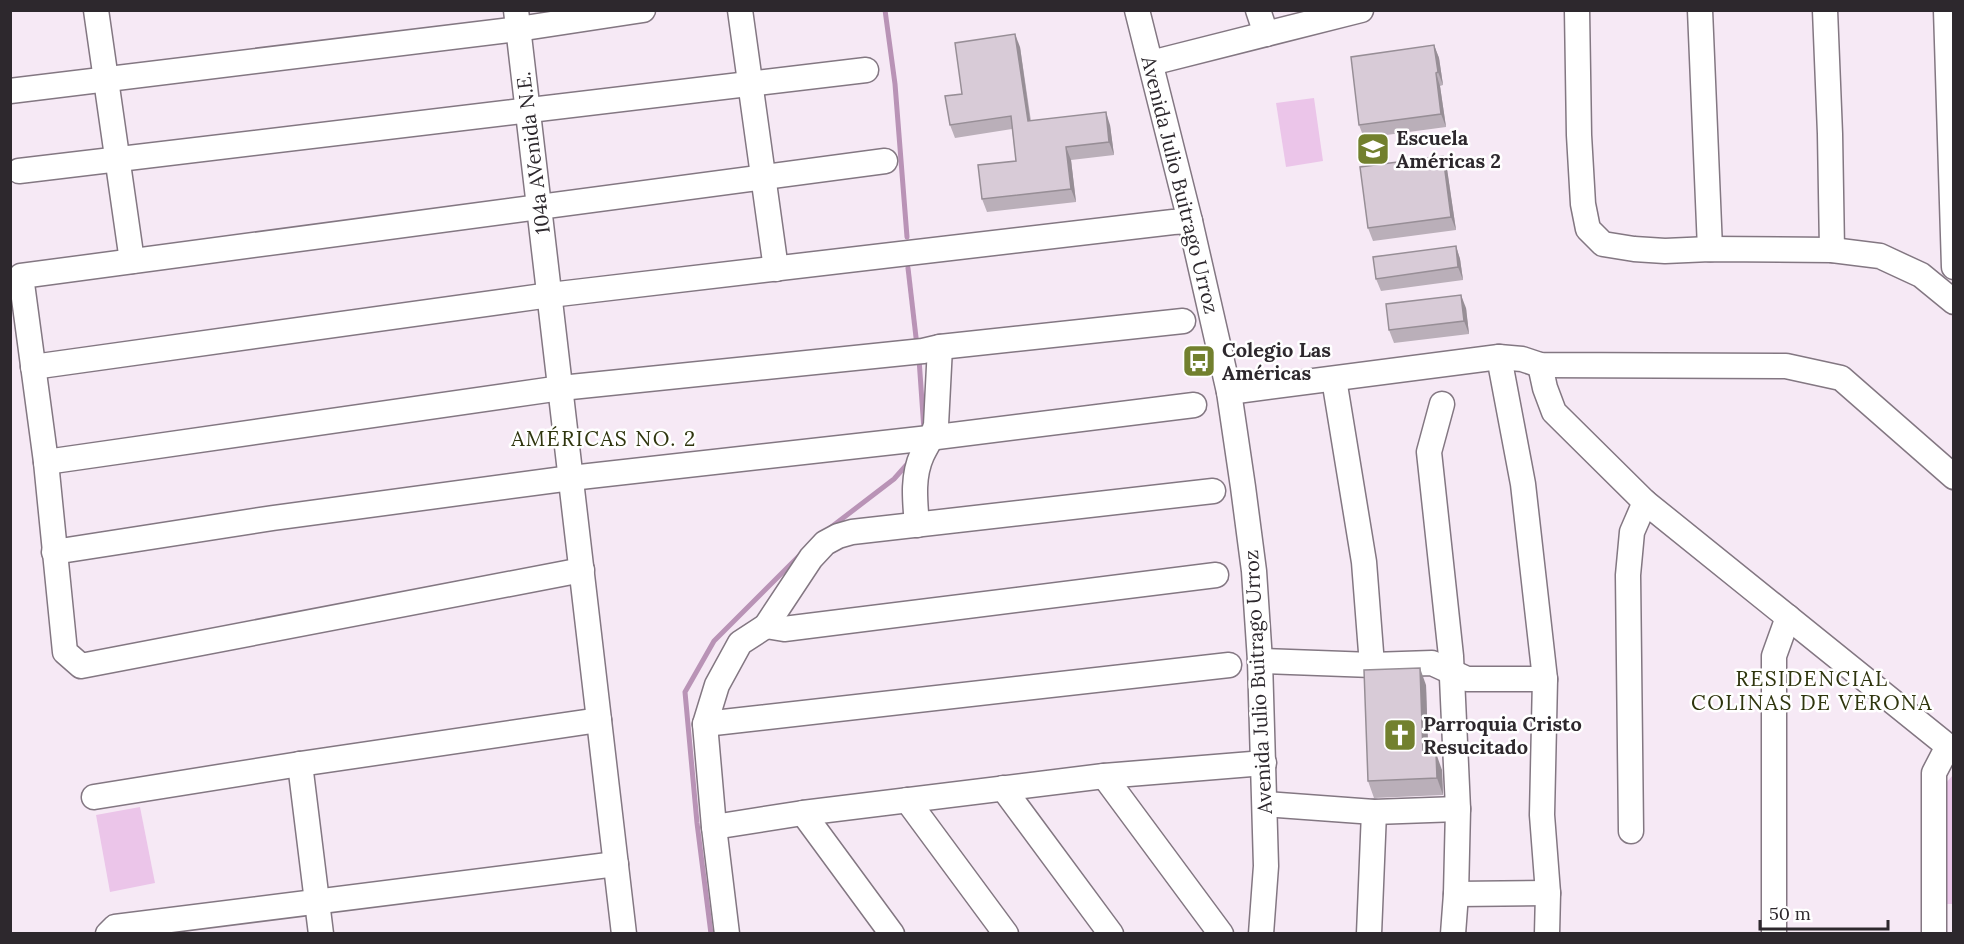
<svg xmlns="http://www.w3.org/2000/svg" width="1964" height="944" font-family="Lora,serif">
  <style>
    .green { fill: #ebc5e9 }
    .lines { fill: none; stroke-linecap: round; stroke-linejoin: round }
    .stream { stroke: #b993b6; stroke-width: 5 }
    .minor-casing { stroke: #837782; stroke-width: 27 }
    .minor { stroke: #fff; stroke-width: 24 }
    .wall { fill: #baafb9 }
    .shaded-wall { fill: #978e96 }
    .building { fill: #d8cbd7; stroke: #978e96; stroke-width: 1.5 }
    .labels { text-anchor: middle; stroke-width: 5; stroke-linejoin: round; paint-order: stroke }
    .poi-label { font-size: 20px; font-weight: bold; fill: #2d282d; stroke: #fff; text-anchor: start }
    .street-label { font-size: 20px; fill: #2d282d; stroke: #fff }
    .neighbourhood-label { font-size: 21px; letter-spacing: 1.5px; fill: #2f350e; stroke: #fff }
  </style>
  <rect width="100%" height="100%" fill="#f6e9f5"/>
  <!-- green -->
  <g class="green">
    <polygon points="1314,98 1323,161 1286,167 1276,103"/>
    <polygon points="1953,775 1953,904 1945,904 1945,784"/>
    <polygon points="140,807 155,883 110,892 96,815"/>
  </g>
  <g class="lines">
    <!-- stream -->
    <g class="stream">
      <polyline points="885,10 895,84 907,237"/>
      <polyline points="908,268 917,346"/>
      <polyline points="919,359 924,430"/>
      <polyline points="830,528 894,479 910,461"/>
      <polyline points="711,934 697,823 685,692 714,641 801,554"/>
    </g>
    <defs>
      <g id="minor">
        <polyline points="96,10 132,261"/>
        <polyline points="516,10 624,934"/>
        <polyline points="740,10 776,269"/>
        <polyline points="1137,10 1190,221 1229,392 1243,487 1254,571 1260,661 1266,866 1261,934"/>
        <polyline points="1258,10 1266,34"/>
        <polyline points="1577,10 1579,135 1583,204 1588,229 1603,244 1634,249 1665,251 1710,249 1832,250 1880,256 1921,275 1954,302"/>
        <polyline points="1700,10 1710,249"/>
        <polyline points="1825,10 1830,134 1832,250"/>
        <polyline points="1946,10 1954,267"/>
        <polyline points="1151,63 1361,10"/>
        <polyline points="10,91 518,29 643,10"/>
        <polyline points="19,171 866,70"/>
        <polyline points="1499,357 1523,484 1545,679 1542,815 1548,893 1547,934"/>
        <polyline points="1540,365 1545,388 1554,412 1645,502 1954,751"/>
        <polyline points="33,367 550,295 1173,222 1190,221"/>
        <polyline points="1334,379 1364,562 1372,665"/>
        <polyline points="1229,392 1499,357 1522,359 1540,365 1786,366 1841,378 1954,477"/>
        <polyline points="1442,404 1429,452 1451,656 1458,809 1456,894 1453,934"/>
        <polyline points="46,462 561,388 923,351 940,347 1183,321"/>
        <path d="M917,525C915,501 912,477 922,455C927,444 933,437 936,425L940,347"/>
        <polyline points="54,552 273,518 571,478 929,438 1194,405"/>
        <polyline points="582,570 81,666 65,652 46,462 21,276 885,161"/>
        <polyline points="766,626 784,629 1216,575"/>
        <polyline points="1260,661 1372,665 1432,663 1467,679 1545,679"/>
        <polyline points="705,724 1229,665"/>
        <polyline points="300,764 321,934"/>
        <polyline points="1104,776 1221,934"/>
        <polyline points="1003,788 1111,934"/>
        <polyline points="94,797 300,764 599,720"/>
        <polyline points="907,800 1006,934"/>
        <polyline points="1265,804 1374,812 1458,809"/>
        <polyline points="803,813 892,934"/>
        <polyline points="714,827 803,813 1104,776 1264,763"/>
        <polyline points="1631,831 1628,575 1632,532 1645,502"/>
        <polyline points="1456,894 1548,893"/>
        <polyline points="108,934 115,927 616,864"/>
        <polyline points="727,934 714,827 705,724 717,685 740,643 766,626 811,558 825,543 838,536 852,532 1213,491"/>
        <polyline points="1369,934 1374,812"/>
        <polyline points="1774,934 1774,656 1788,617"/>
        <polyline points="1934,934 1934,773 1948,746"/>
      </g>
    </defs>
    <!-- minor casing -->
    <use href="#minor" class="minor-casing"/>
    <!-- minor -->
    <use href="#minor" class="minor"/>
  </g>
  <!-- wall -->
  <g class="wall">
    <polygon points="1434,45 1439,58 1443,85 1440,86 1446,127 1364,138 1359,125"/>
    <polygon points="1020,47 1031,121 1110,125 1114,155 1071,160 1076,202 987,212 982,199 1016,161 1012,129 955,138 950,125"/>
    <polygon points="1447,169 1456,230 1373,241 1368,228"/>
    <polygon points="1456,246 1460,259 1463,280 1381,291 1376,279"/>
    <polygon points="1466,308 1469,334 1394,343 1389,330"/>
    <polygon points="1426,685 1428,753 1442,770 1443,795 1374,798 1368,781"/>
  </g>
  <!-- shaded-wall -->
  <g class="shaded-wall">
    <polygon points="1015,34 1020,47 1032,134 1028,121"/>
    <polygon points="1434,45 1439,58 1443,85 1438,72"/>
    <polygon points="1436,73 1440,86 1446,127 1441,114"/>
    <polygon points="1106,112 1110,125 1114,155 1109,142"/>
    <polygon points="1066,147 1071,160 1076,202 1071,189"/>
    <polygon points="1443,156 1447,169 1456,230 1451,217"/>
    <polygon points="1456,246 1460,259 1463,280 1458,267"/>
    <polygon points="1461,295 1466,308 1469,334 1464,321"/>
    <polygon points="1420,668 1426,685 1429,770 1423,753"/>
    <polygon points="1436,753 1442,770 1443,795 1437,778"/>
  </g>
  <!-- building -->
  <g class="building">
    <polygon points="1015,34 1028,121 1106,112 1109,142 1066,147 1071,189 982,199 978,165 1016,161 1011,116 950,125 945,96 962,94 955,43"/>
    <polygon points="1434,45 1438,72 1436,73 1441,114 1359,125 1351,57"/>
    <polygon points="1443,156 1451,217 1368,228 1360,167"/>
    <polygon points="1456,246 1458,267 1376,279 1373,257"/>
    <polygon points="1461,295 1464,321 1389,330 1386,304"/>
    <polygon points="1420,668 1423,753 1436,753 1437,778 1368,781 1364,670"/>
  </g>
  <!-- icons -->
  <defs>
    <symbol id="school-square" viewBox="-11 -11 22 22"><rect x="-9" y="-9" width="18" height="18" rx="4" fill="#72802e" stroke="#fff"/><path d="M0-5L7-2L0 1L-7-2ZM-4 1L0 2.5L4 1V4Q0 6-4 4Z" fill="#fff"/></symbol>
    <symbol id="bus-square" viewBox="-11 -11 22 22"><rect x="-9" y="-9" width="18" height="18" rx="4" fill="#72802e" stroke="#fff"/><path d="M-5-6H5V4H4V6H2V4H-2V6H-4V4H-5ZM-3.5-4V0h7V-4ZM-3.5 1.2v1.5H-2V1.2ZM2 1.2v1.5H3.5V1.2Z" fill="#fff"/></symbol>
    <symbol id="church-square" viewBox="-11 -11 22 22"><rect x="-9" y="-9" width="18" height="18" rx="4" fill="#72802e" stroke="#fff"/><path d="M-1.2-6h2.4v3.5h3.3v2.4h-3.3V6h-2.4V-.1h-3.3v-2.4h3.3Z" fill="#fff"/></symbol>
  </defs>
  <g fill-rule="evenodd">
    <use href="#school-square" x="1354" y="130" width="38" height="38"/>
    <use href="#bus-square" x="1180" y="342" width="38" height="38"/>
    <use href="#church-square" x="1381" y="716" width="38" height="38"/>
  </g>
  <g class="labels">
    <!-- poi labels -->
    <g class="poi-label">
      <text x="1396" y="145">Escuela<tspan x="1396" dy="23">Américas 2</tspan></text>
      <text x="1222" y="357">Colegio Las<tspan x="1222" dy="23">Américas</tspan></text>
      <text x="1423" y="731">Parroquia Cristo<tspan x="1423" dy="23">Resucitado</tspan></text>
    </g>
    <!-- street labels -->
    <g class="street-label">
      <text transform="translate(533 153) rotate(-97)" y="7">104a AVenida N.E.</text>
      <text transform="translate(1180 185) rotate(76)" y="7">Avenida Julio Buitrago Urroz</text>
      <text transform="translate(1258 682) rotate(-93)" y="7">Avenida Julio Buitrago Urroz</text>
    </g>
    <!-- neighbourhood labels -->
    <g class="neighbourhood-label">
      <text x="604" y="446">AMÉRICAS NO. 2</text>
      <text x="1812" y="686">RESIDENCIAL<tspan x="1812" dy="24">COLINAS DE VERONA</tspan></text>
    </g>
  </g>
  <!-- border -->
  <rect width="1964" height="944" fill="none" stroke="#2d282d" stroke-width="24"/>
  <!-- scale -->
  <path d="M1760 920v9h128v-9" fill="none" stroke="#2d282d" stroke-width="3"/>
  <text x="1769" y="920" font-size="18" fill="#2d282d" stroke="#ffffff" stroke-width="4.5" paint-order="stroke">50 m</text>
</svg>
